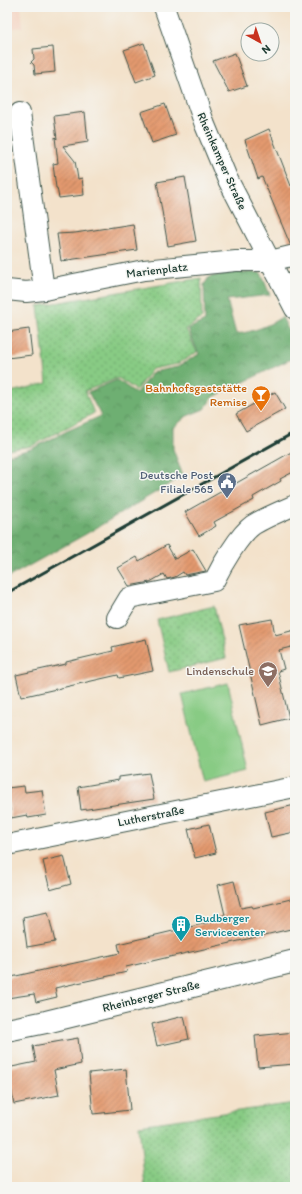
<svg xmlns="http://www.w3.org/2000/svg" width="302" height="1194" font-family="Itim,sans-serif">
  <style>
    .built { fill: #f4d3c1 }
    .grass { fill: url(#grass-dots); stroke: #54845c }
    .forest { fill: url(#forest-crowns); stroke: #467653 }
    .pitch { fill: #88cb84; stroke: #54845c }
    .building { fill: url(#building-hatch) }
    .lines { fill: none; stroke-linecap: round; stroke-linejoin: round }
    .minor-casing { stroke: #3f564b; stroke-width: 22 }
    .secondary-casing { stroke: #3f564b; stroke-width: 24 }
    .minor { stroke: #fff; stroke-width: 20 }
    .secondary { stroke: #fff; stroke-width: 22 }
    .rail { stroke: #1f3d34; stroke-width: 3 }
    .labels { text-anchor: middle; stroke-width: 3; stroke-linejoin: round; paint-order: stroke }
    .street-label { font-size: 12px; fill: #1f3d34; stroke: #f6f6f2 }
    .food-label { font-size: 12px; fill: #c56008; stroke: #f6f6f2; text-anchor: end }
    .service-label { font-size: 12px; fill: #4e5e75; stroke: #f6f6f2; text-anchor: end }
    .education-label { font-size: 12px; fill: #785e54; stroke: #f6f6f2; text-anchor: end }
    .culture-label { font-size: 12px; fill: #0d838f; stroke: #f6f6f2; text-anchor: start }
  </style>
  <defs>
    <pattern id="grass-dots" width="8" height="8" patternUnits="userSpaceOnUse"><rect width="8" height="8" fill="#88cb84"/><path d="M2 2h.1M6 6h.1" fill="none" stroke="#6fa66d" stroke-width="1.8" stroke-linecap="round"/></pattern>
    <pattern id="forest-crowns" width="20" height="18" patternUnits="userSpaceOnUse"><rect width="20" height="18" fill="#6eaf72"/><path d="M2 6a3 3 0 1 1 6 0M12 15a3 3 0 1 1 6 0" fill="none" stroke="#5a905e"/></pattern>
    <pattern id="building-hatch" width="6" height="6" patternUnits="userSpaceOnUse"><rect width="6" height="6" fill="#e3996e"/><path d="M-1 1l2-2M0 6l6-6M5 7l2-2" fill="none" stroke="#b77e5b"/></pattern>
  </defs>
  <rect width="100%" height="100%" fill="#f6f6f2"/>
  <filter id="ink" filterUnits="userSpaceOnUse"><feTurbulence type="fractalNoise" baseFrequency=".025" numOctaves="2"/><feDisplacementMap in="SourceGraphic" scale="8" xChannelSelector="R" yChannelSelector="G"/><feConvolveMatrix kernelMatrix="1 2 1 2 8 2 1 2 1" color-interpolation-filters="sRGB"/></filter>
  <filter id="wash" filterUnits="userSpaceOnUse"><feTurbulence type="fractalNoise" baseFrequency=".012" numOctaves="4" result="noise"/><feDisplacementMap in="SourceGraphic" scale="16" xChannelSelector="R" yChannelSelector="G"/><feGaussianBlur stdDeviation="0.9" result="paint"/><feColorMatrix in="noise" values="0 0 0 0 0 0 0 0 0 0 0 0 0 0 0 0 0 1.4 0 .05"/><feComposite in="paint" operator="in"/></filter>
  <g filter="url(#wash)">
    <rect width="100%" height="100%" fill="#f3e2cb"/>
    <!-- built -->
    <polygon class="built" points="21,7 23,27 7,29 7,8"/>
    <!-- grass -->
    <g class="grass">
      <polygon points="201,278 202,318 186,329 197,352 178,364 152,369 136,390 118,378 85,391 94,413 32,446 7,450 7,393 47,383 38,306"/>
      <polygon points="214,606 226,658 169,672 157,620"/>
      <polygon points="295,1103 295,1187 145,1187 139,1125"/>
    </g>
    <!-- forest -->
    <path class="forest" d="M234,272L261,273L270,295L227,300L236,334C253,332 268,326 282,317L295,344V357L213,397L204,409L187,416L173,428V449L183,476L86,534L7,578V452L9,455L31,449L67,431L101,416L88,392L117,380L136,393L153,372L177,367L199,354L188,329L205,321L204,285L209,277Z"/>
    <!-- pitch -->
    <polygon class="pitch" points="228,683 248,771 203,782 182,694"/>
    <g id="blocks">
      <!-- building -->
      <g class="building">
        <polygon points="144,43 155,75 136,82 124,50"/>
        <polygon points="53,47 55,72 35,74 34,65 31,62 34,59 33,49"/>
        <polygon points="235,53 247,86 229,92 213,61"/>
        <polygon points="165,104 176,135 152,143 141,112"/>
        <polygon points="85,112 88,142 63,146 75,161 78,179 82,178 84,195 59,198 57,188 56,188 53,164 58,163 55,137 57,139 54,116"/>
        <polygon points="269,129 291,186 295,184 295,244 290,244 262,177 258,179 245,140"/>
        <polygon points="185,177 196,241 168,246 157,182"/>
        <polygon points="133,224 137,250 61,261 57,234 75,233"/>
        <polygon points="29,329 32,355 7,358 7,332"/>
        <polygon points="275,392 285,409 246,431 236,414"/>
        <polygon points="295,450 295,471 280,479 281,481 253,497 254,500 214,522 216,526 199,536 185,512"/>
        <polygon points="167,545 175,559 193,549 206,571 185,575 183,572 175,577 167,579 164,574 150,582 129,586 118,568 137,557 139,561"/>
        <polygon points="272,619 275,635 295,630 295,646 279,650 284,669 278,671 289,718 262,725 239,625"/>
        <polygon points="146,639 153,671 119,678 118,675 21,697 16,675 66,664 66,662 113,651 112,647"/>
        <polygon points="149,773 154,799 81,810 78,787 119,780 119,777"/>
        <polygon points="24,786 25,792 42,790 46,815 28,818 27,815 11,818 7,788"/>
        <polygon points="295,805 295,832 271,837 265,812"/>
        <polygon points="209,824 216,853 195,858 188,829"/>
        <polygon points="64,856 71,884 50,890 43,861"/>
        <polygon points="234,881 241,908 252,906 253,908 295,898 295,928 126,967 127,972 55,988 57,997 36,1002 34,994 7,998 7,978 120,953 118,944 211,922 210,918 225,915 218,885"/>
        <polygon points="48,912 55,942 27,947 23,917"/>
        <polygon points="184,1016 189,1039 157,1046 152,1024"/>
        <polygon points="295,1032 295,1064 258,1067 255,1036"/>
        <polygon points="78,1038 81,1064 54,1070 59,1095 14,1104 7,1068 36,1062 33,1046"/>
        <polygon points="126,1069 130,1110 93,1114 89,1073"/>
      </g>
    </g>
  </g>
  <g filter="url(#ink)">
    <use href="#blocks" fill-opacity="0" stroke="#3f564b" stroke-width="1"/>
    <g class="lines">
      <defs>
        <g id="minor">
          <polyline points="164,7 205,125 227,178 295,309"/>
          <polyline points="20,113 44,290"/>
          <polyline points="7,290 26,292 44,290 144,270 236,261 270,261 295,255"/>
          <path d="M117,618L129,598L214,581C222,565 239,535 253,525C266,517 281,511 295,505"/>
          <polyline points="7,845 295,787"/>
        </g>
        <polyline id="secondary" points="7,1030 46,1022 295,961"/>
      </defs>
      <!-- minor casing -->
      <use href="#minor" class="minor-casing"/>
      <!-- secondary casing -->
      <use href="#secondary" class="secondary-casing"/>
      <!-- minor -->
      <use href="#minor" class="minor"/>
      <!-- secondary -->
      <use href="#secondary" class="secondary"/>
      <!-- rail -->
      <polyline class="rail" points="7,593 295,432"/>
    </g>
  </g>
  <!-- icons -->
  <defs>
    <symbol id="bar-pin" viewBox="-11 -11 22 30"><path d="M0 17L-7.5 6A9.5 9.5 0 1 1 7.5 6Z" fill="#e8710a" stroke="#f6f6f2"/><path d="M-6-5H6L.8 .8V4.5H3.5V6h-7V4.5H-.8V.8Z" fill="#fff"/></symbol>
    <symbol id="civic-pin" viewBox="-11 -11 22 30"><path d="M0 17L-7.5 6A9.5 9.5 0 1 1 7.5 6Z" fill="#5c6f8a" stroke="#f6f6f2"/><path d="M-.6-6.5H3V-4.5H.6V-3L4-1V1h2V6H-6V1h2V-1L-.6-3ZM-1.2 2.5V6h2.4V2.5Z" fill="#fff"/></symbol>
    <symbol id="school-pin" viewBox="-11 -11 22 30"><path d="M0 17L-7.5 6A9.5 9.5 0 1 1 7.5 6Z" fill="#8d6e63" stroke="#f6f6f2"/><path d="M0-5L7-2L0 1L-7-2ZM-4 1L0 2.5L4 1V4Q0 6-4 4Z" fill="#fff"/></symbol>
    <symbol id="building-pin" viewBox="-11 -11 22 30"><path d="M0 17L-7.5 6A9.5 9.5 0 1 1 7.5 6Z" fill="#0f9aa8" stroke="#f6f6f2"/><path d="M-4-6H4V6H1V3H-1V6H-4ZM-2.5-4.3h1.7v1.8h-1.7ZM.8-4.3h1.7v1.8H.8ZM-2.5-1h1.7V.8h-1.7ZM.8-1h1.7V.8H.8Z" fill="#fff"/></symbol>
  </defs>
  <g fill-rule="evenodd">
    <use href="#bar-pin" x="250" y="384" width="22" height="30"/>
    <use href="#civic-pin" x="216" y="471" width="22" height="30"/>
    <use href="#school-pin" x="257" y="660" width="22" height="30"/>
    <use href="#building-pin" x="170" y="914" width="22" height="30"/>
  </g>
  <g class="labels">
    <!-- street labels -->
    <g class="street-label">
      <text transform="translate(222 161) rotate(66)" y="4">Rheinkamper Straße</text>
      <text transform="translate(157 270) rotate(-7)" y="4">Marienplatz</text>
      <text transform="translate(151 816) rotate(-11)" y="4">Lutherstraße</text>
      <text transform="translate(151 996) rotate(-14)" y="4">Rheinberger Straße</text>
    </g>
    <!-- food labels -->
    <g class="food-label">
      <text x="247" y="392">Bahnhofsgaststätte<tspan x="247" dy="14">Remise</tspan></text>
    </g>
    <!-- service labels -->
    <g class="service-label">
      <text x="213" y="479">Deutsche Post<tspan x="213" dy="14">Filiale 565</tspan></text>
    </g>
    <!-- education labels -->
    <g class="education-label">
      <text x="254" y="675">Lindenschule</text>
    </g>
    <!-- culture labels -->
    <g class="culture-label">
      <text x="195" y="922">Budberger<tspan x="195" dy="14">Servicecenter</tspan></text>
    </g>
  </g>
  <!-- margin -->
  <rect width="302" height="1194" fill="none" stroke="#f6f6f2" stroke-width="24"/>
  <!-- north arrow -->
  <g transform="translate(260 42) rotate(140)"><circle r="19" fill="#f6f6f2" stroke="#a0aca6"/>
  <path d="M0-3L7 15L0 10L-7 15Z" fill="#c8321e"/>
  <text y="-6" font-size="11" font-weight="bold" text-anchor="middle" fill="#1f3d34">N</text>
  </g>
</svg>
